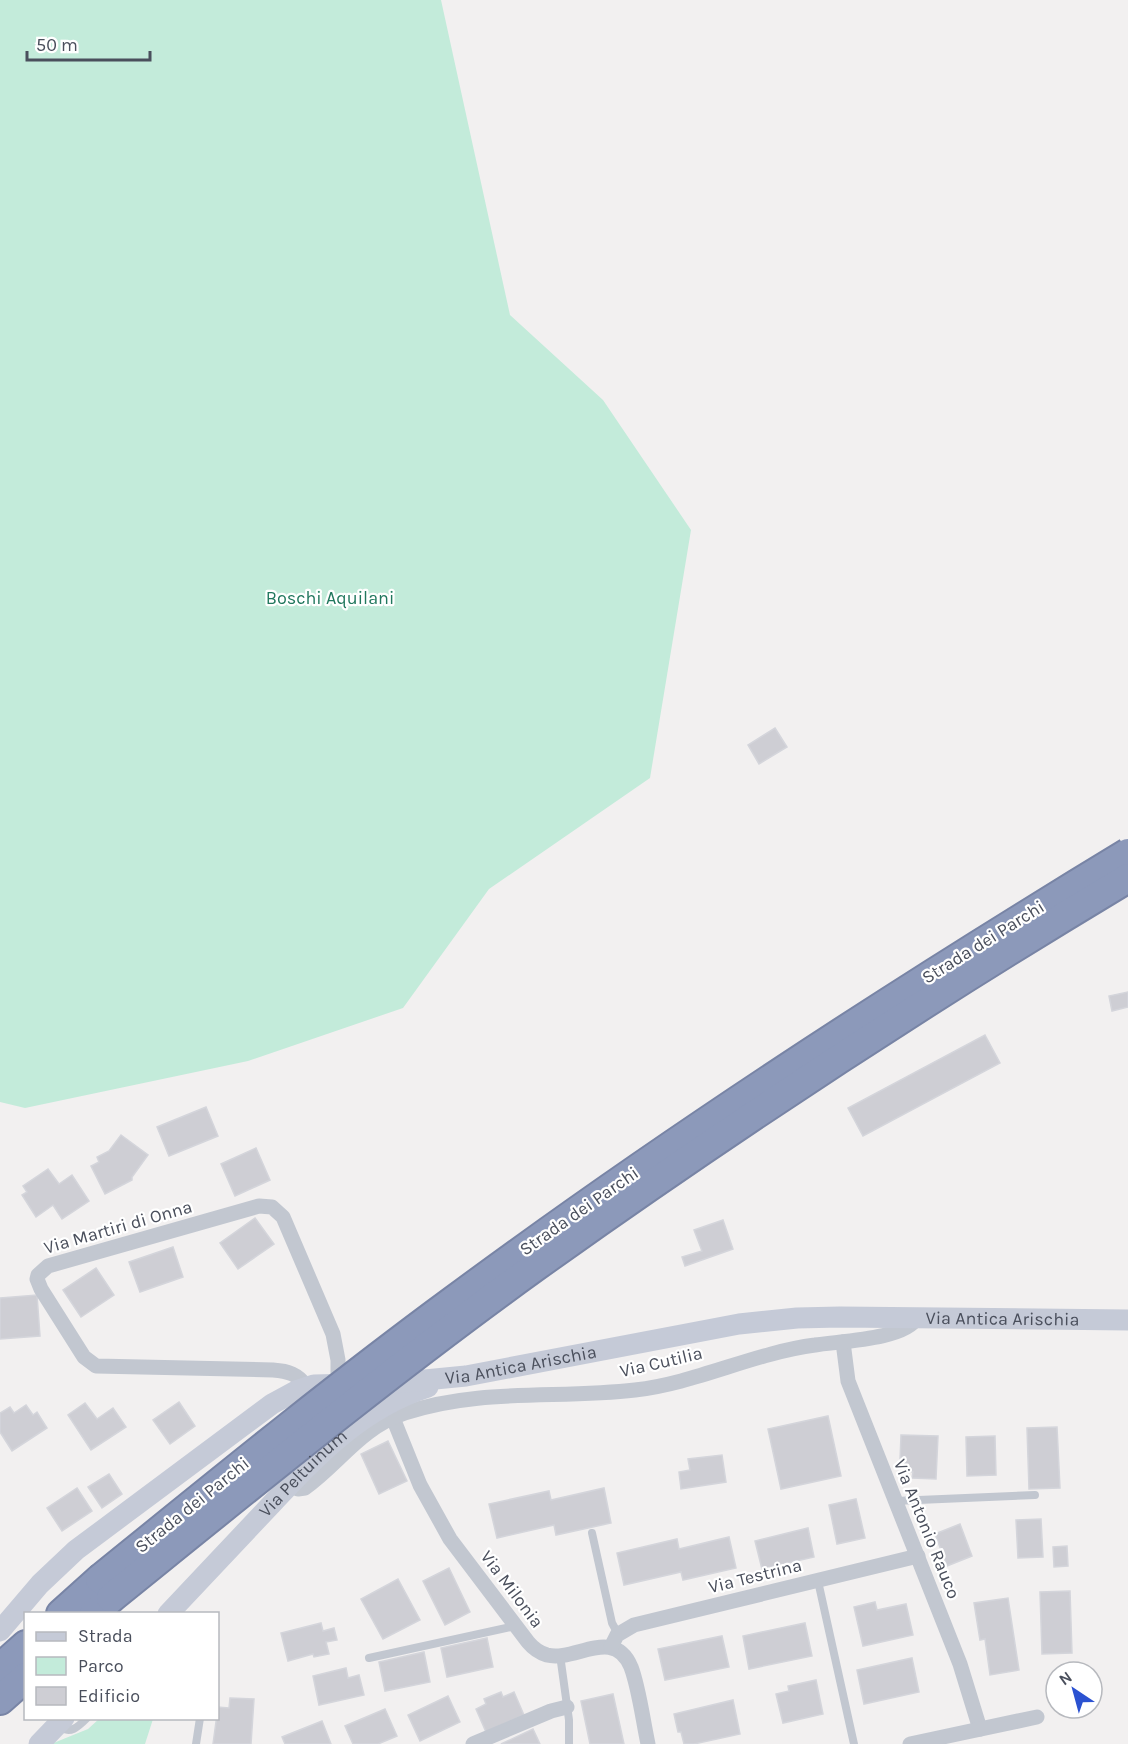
<svg xmlns="http://www.w3.org/2000/svg" width="1128" height="1744" font-family="Karla,sans-serif">
  <style>
    .green { fill: #c3ebda }
    .building { fill: #ceced4; stroke: #d4d5db; stroke-width: 1.5 }
    .lines { fill: none; stroke-linecap: round; stroke-linejoin: round }
    .highway-casing { stroke: #7884a5; stroke-width: 32 }
    .lane { stroke: #c2c7d0; stroke-width: 8 }
    .street { stroke: #c2c7d0; stroke-width: 15 }
    .secondary { stroke: #c5cad7; stroke-width: 21 }
    .highway { stroke: #8c99ba; stroke-width: 28 }
    .highway-bridge-casing { stroke: #7884a5; stroke-width: 32; stroke-linecap: butt }
    .highway-bridge { stroke: #8c99ba; stroke-width: 28 }
    .labels { text-anchor: middle; stroke-width: 4.5; stroke-linejoin: round; paint-order: stroke }
    .park-label { font-size: 18px; fill: #20775d; stroke: #fff }
    .street-label { font-size: 18px; fill: #4a4f5c; stroke: #fff }
  </style>
  <rect width="100%" height="100%" fill="#f2f0f0"/>
  <!-- green -->
  <g class="green">
    <polygon points="0,0 441,0 510,315 603,400 691,530 650,778 489,889 403,1008 248,1061 25,1108 0,1102"/>
    <polygon points="99,1719 153,1719 145,1744 51,1744 88,1729"/>
  </g>
  <!-- building -->
  <g class="building">
    <polygon points="775,728 787,747 759,764 748,745"/>
    <polygon points="1128,992 1128,1007 1112,1011 1109,996"/>
    <polygon points="985,1035 1000,1063 863,1136 848,1108"/>
    <polygon points="206,1107 218,1136 169,1156 157,1127"/>
    <polygon points="121,1135 148,1155 132,1177 132,1180 105,1194 91,1166 99,1162 97,1157 109,1151"/>
    <polygon points="256,1148 270,1180 235,1196 221,1164"/>
    <polygon points="48,1169 59,1184 72,1175 89,1201 62,1219 53,1205 36,1217 22,1195 27,1192 23,1186"/>
    <polygon points="255,1218 274,1244 238,1269 220,1243"/>
    <polygon points="723,1220 733,1249 685,1266 682,1257 702,1251 694,1230"/>
    <polygon points="173,1247 183,1277 140,1292 129,1262"/>
    <polygon points="96,1268 114,1295 81,1317 63,1290"/>
    <polygon points="37,1295 40,1336 0,1339 0,1298"/>
    <polygon points="179,1402 195,1426 170,1444 153,1420"/>
    <polygon points="85,1403 97,1419 113,1408 126,1427 91,1450 68,1415"/>
    <polygon points="26,1405 33,1415 37,1412 47,1428 12,1451 0,1432 0,1413 10,1407 14,1413"/>
    <polygon points="828,1416 841,1476 781,1489 768,1429"/>
    <polygon points="1057,1427 1060,1488 1029,1489 1027,1428"/>
    <polygon points="901,1435 938,1436 936,1479 912,1478 913,1472 905,1471 905,1461 900,1461"/>
    <polygon points="995,1436 996,1475 967,1476 966,1437"/>
    <polygon points="388,1441 407,1481 379,1494 361,1454"/>
    <polygon points="722,1455 726,1482 681,1489 679,1472 690,1470 688,1459"/>
    <polygon points="109,1474 122,1494 102,1508 88,1487"/>
    <polygon points="77,1488 92,1511 62,1531 47,1508"/>
    <polygon points="604,1488 611,1523 556,1535 554,1525 497,1538 489,1504 549,1491 551,1500"/>
    <polygon points="856,1499 865,1538 837,1544 829,1505"/>
    <polygon points="1041,1519 1043,1557 1018,1558 1016,1520"/>
    <polygon points="960,1524 972,1556 947,1566 935,1534"/>
    <polygon points="808,1528 814,1557 762,1569 755,1541"/>
    <polygon points="729,1537 736,1568 683,1580 681,1572 624,1585 617,1553 677,1539 679,1549"/>
    <polygon points="1067,1546 1068,1566 1054,1567 1053,1547"/>
    <polygon points="449,1568 470,1612 445,1625 423,1581"/>
    <polygon points="398,1579 420,1620 383,1639 361,1599"/>
    <polygon points="1070,1591 1072,1653 1042,1654 1040,1592"/>
    <polygon points="1008,1598 1019,1670 990,1675 985,1639 980,1640 974,1603"/>
    <polygon points="875,1602 877,1610 906,1604 913,1635 863,1646 854,1607"/>
    <polygon points="321,1623 323,1631 334,1628 337,1640 326,1642 329,1654 314,1657 313,1654 288,1661 281,1633"/>
    <polygon points="805,1623 812,1656 749,1669 743,1636"/>
    <polygon points="722,1636 729,1667 665,1680 658,1649"/>
    <polygon points="487,1638 493,1667 447,1677 441,1648"/>
    <polygon points="424,1652 430,1682 385,1691 379,1662"/>
    <polygon points="912,1658 919,1692 864,1704 857,1670"/>
    <polygon points="346,1668 348,1678 359,1675 364,1695 319,1705 313,1676"/>
    <polygon points="816,1680 823,1714 783,1723 776,1694 789,1691 788,1686"/>
    <polygon points="501,1692 503,1697 514,1692 524,1715 486,1732 476,1709 486,1704 484,1699"/>
    <polygon points="613,1694 624,1744 590,1744 581,1701"/>
    <polygon points="448,1696 460,1722 420,1741 408,1715"/>
    <polygon points="230,1698 254,1699 251,1744 213,1744 218,1707 229,1708"/>
    <polygon points="733,1700 740,1734 694,1744 684,1744 681,1732 678,1732 674,1714"/>
    <polygon points="385,1709 397,1736 378,1744 353,1744 345,1726"/>
    <polygon points="322,1721 331,1744 285,1744 282,1737"/>
    <polygon points="533,1729 540,1744 501,1744"/>
  </g>
  <g class="lines">
    <defs>
      <g id="highway">
        <polyline points="61,1614 100,1579"/>
        <polyline points="94,1614 111,1598"/>
        <polyline points="0,1668 26,1645"/>
        <polyline points="0,1700 26,1677"/>
      </g>
    </defs>
    <!-- highway casing -->
    <use href="#highway" class="highway-casing"/>
    <!-- lane -->
    <g class="lane">
      <polyline points="895,1501 1035,1495"/>
      <polyline points="592,1533 612,1623 618,1634"/>
      <polyline points="818,1581 854,1744"/>
      <polyline points="560,1655 569,1720 569,1744"/>
      <polyline points="369,1658 515,1626"/>
      <path d="M59,1726C70,1735 78,1727 87,1718"/>
      <polyline points="196,1744 200,1718"/>
    </g>
    <!-- street -->
    <g class="street">
      <polyline points="843,1342 848,1381 960,1664 980,1729"/>
      <path d="M307,1387C298,1374 288,1371 273,1370L96,1366L84,1357L41,1289L37,1279L38,1275L48,1266L259,1206L272,1207L283,1217L333,1334L338,1360V1384"/>
      <path d="M393,1418L420,1485L450,1539L528,1642C533,1648 540,1653 547,1655C575,1662 614,1626 631,1667C639,1688 643,1721 648,1744"/>
      <path d="M290,1485L298,1489L305,1488C341,1462 360,1428 405,1413C479,1388 559,1399 635,1390C696,1383 754,1353 815,1345C839,1341 904,1340 917,1318"/>
      <polyline points="611,1647 617,1635 634,1625 918,1556"/>
      <polyline points="473,1744 551,1711 567,1707"/>
      <polyline points="910,1744 1037,1717"/>
    </g>
    <!-- secondary -->
    <g class="secondary">
      <path id="s1" d="M168,1614C201,1579 233,1545 266,1510C314,1459 359,1409 428,1387"/>
      <path id="s2" d="M0,1631L40,1584L76,1550L272,1404L296,1391L314,1385L394,1383L466,1376L739,1324L797,1318L840,1317L1128,1320"/>
      <polyline points="39,1744 64,1718"/>
    </g>
    <!-- highway -->
    <use href="#highway" class="highway"/>
    <defs>
      <g id="highway-bridge">
        <path d="M100,1579C216,1485 332,1390 453,1301C670,1140 897,993 1128,853"/>
        <path d="M111,1598C251,1485 390,1371 536,1266C728,1129 926,999 1128,878"/>
      </g>
    </defs>
    <!-- highway-bridge casing -->
    <use href="#highway-bridge" class="highway-bridge-casing"/>
    <!-- highway-bridge -->
    <use href="#highway-bridge" class="highway-bridge"/>
  </g>
  <g class="labels">
    <!-- park labels -->
    <g class="park-label">
      <text x="330" y="604">Boschi Aquilani</text>
    </g>
    <!-- street labels -->
    <g class="street-label">
      <text transform="translate(983 942) rotate(-32)" y="6">Strada dei Parchi</text>
      <text transform="translate(579 1211) rotate(-35)" y="6">Strada dei Parchi</text>
      <text transform="translate(118 1227) rotate(-16)" y="6">Via Martiri di Onna</text>
      <text dy="6" stroke="none"><textPath href="#s2" startOffset="1096">Via Antica Arischia</textPath></text>
      <text transform="translate(661 1362) rotate(-13)" y="6">Via Cutilia</text>
      <text dy="6" stroke="none"><textPath href="#s2" startOffset="610">Via Antica Arischia</textPath></text>
      <text dy="6" stroke="none"><textPath href="#s1" startOffset="195">Via Peltuinum</textPath></text>
      <text transform="translate(192 1505) rotate(-39)" y="6">Strada dei Parchi</text>
      <text transform="translate(927 1529) rotate(68)" y="6">Via Antonio Rauco</text>
      <text transform="translate(755 1576) rotate(-14)" y="6">Via Testrina</text>
      <text transform="translate(512 1589) rotate(53)" y="6">Via Milonia</text>
    </g>
  </g>
  <!-- legend -->
  <rect x="24" y="1612" width="195" height="108" fill="#ffffff" stroke="#b7b9be" stroke-width="1.5"/>
  <rect x="36" y="1632" width="30" height="9" fill="#c5cad7" stroke="#b7b9be" stroke-width="1.5"/>
  <text x="78" y="1642" font-size="18" fill="#4a4f5c">Strada</text>
  <rect x="36" y="1657" width="30" height="18" fill="#c3ebda" stroke="#b7b9be" stroke-width="1.5"/>
  <text x="78" y="1672" font-size="18" fill="#4a4f5c">Parco</text>
  <rect x="36" y="1687" width="30" height="18" fill="#ceced4" stroke="#b7b9be" stroke-width="1.5"/>
  <text x="78" y="1702" font-size="18" fill="#4a4f5c">Edificio</text>
  <!-- north arrow -->
  <g transform="translate(1074 1690) rotate(324)"><circle r="28" fill="#ffffff" stroke="#b7b9be" stroke-width="1.5"/>
  <path d="M0-4.5L10 22L0 15L-10 22Z" fill="#2b52d1"/>
  <text y="-9" font-size="16" font-weight="bold" text-anchor="middle" fill="#4a4f5c">N</text>
  </g>
  <!-- scale -->
  <path d="M27 51v9h123v-9" fill="none" stroke="#4a4f5c" stroke-width="3"/>
  <text x="36" y="51" font-size="18" fill="#4a4f5c" stroke="#ffffff" stroke-width="4.5" paint-order="stroke">50 m</text>
</svg>
